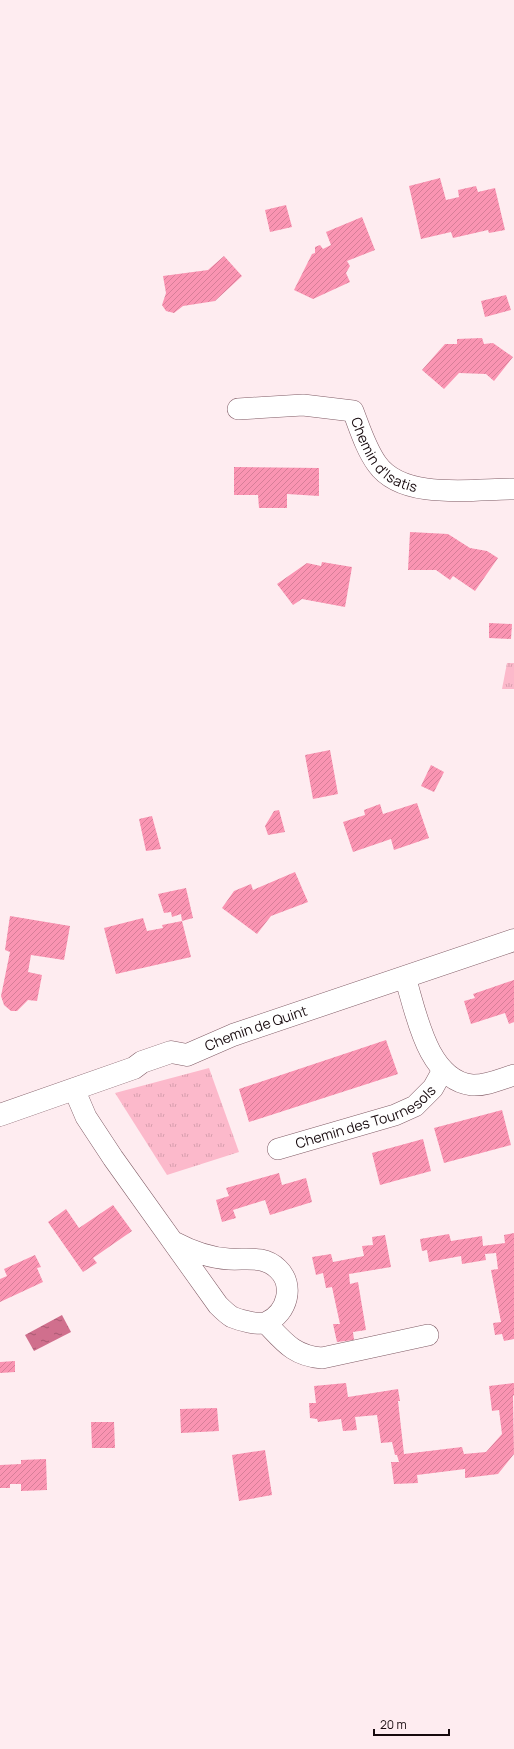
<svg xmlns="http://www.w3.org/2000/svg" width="514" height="1749" font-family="Manrope,sans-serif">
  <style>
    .grass { fill: url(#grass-tufts) }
    .water { fill: url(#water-ripples) }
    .building { fill: url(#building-hatch) }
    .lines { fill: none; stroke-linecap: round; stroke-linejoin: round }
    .street-casing { stroke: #805c66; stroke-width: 22 }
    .secondary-casing { stroke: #805c66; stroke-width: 23 }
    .street { stroke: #fff; stroke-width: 21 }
    .secondary { stroke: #fff; stroke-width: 22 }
    .labels { text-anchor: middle; stroke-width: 4; stroke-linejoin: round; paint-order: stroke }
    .street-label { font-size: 14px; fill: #16090d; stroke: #feecf0 }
  </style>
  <defs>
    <pattern id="grass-tufts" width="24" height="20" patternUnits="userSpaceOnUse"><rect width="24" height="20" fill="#fcb9cb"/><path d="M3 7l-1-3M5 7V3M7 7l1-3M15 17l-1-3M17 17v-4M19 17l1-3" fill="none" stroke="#d79ead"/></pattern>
    <pattern id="water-ripples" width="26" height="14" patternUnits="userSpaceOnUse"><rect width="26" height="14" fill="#d06f8d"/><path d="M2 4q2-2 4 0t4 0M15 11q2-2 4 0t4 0" fill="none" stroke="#a85972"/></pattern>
    <pattern id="building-hatch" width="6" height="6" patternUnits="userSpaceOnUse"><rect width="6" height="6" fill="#fa94b2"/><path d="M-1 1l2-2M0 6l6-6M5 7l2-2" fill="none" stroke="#d67e98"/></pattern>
  </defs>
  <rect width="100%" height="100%" fill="#feecf0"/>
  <!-- grass -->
  <g class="grass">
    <polygon points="507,663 514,663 514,689 502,689"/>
    <polygon points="209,1068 239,1152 167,1175 115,1093"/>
  </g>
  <!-- water -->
  <polygon class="water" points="62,1315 71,1332 34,1351 25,1335"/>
  <!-- building -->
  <g class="building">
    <polygon points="440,178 446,200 459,197 458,190 476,186 478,192 495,188 505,230 489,233 488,230 453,238 451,232 421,239 409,186"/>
    <polygon points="286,205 292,227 270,232 265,210"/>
    <polygon points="362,217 375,250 347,261 350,266 346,273 350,282 313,299 294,290 312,254 315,253 315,247 320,245 323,249 331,245 326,232"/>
    <polygon points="224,256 242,276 215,301 183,306 174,313 166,311 162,305 166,293 163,276 208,270"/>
    <polygon points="506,295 511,310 485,317 481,301"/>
    <polygon points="482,338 484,344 493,343 513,357 494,381 486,374 459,373 444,389 422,370 445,344 457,344 457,339"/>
    <polygon points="234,467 319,468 319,496 287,494 287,508 259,508 258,495 234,495"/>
    <polygon points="410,532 448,534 470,548 487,551 498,558 475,591 453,576 450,580 436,570 408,570"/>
    <polygon points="322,562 352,567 345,607 302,599 293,605 277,584 307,563 321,566"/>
    <polygon points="489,623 512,624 511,639 489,638"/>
    <polygon points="330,750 338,794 313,799 305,755"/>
    <polygon points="431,765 444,772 434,792 421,786"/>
    <polygon points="417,803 429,838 394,850 391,839 353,852 343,822 365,815 364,810 380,804 383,814"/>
    <polygon points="279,810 285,832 268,835 265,826 274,811"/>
    <polygon points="152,816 161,849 146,851 139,819"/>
    <polygon points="295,872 308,902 271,916 257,934 222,908 234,891 251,884 253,890"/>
    <polygon points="186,888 193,918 182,921 191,957 116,974 104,928 143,918 147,931 163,928 162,925 182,921 181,914 172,917 171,912 164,913 158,894"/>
    <polygon points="10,916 70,926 64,960 31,955 28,972 42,975 37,1001 28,1000 17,1011 11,1011 4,1005 1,996 10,952 5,950"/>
    <polygon points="514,980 514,1022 509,1024 505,1013 471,1024 464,1001 475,998 473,994"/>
    <polygon points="386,1040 398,1074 249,1122 239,1089"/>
    <polygon points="502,1110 511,1145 444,1163 434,1128"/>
    <polygon points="423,1139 431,1171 380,1185 372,1153"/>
    <polygon points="279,1173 282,1185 306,1178 312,1202 270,1215 265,1200 233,1210 236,1218 222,1222 216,1200 229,1196 226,1188"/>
    <polygon points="113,1205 132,1231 93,1258 97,1263 83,1272 48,1222 66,1209 79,1228"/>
    <polygon points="514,1233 514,1339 504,1341 502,1334 495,1335 493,1323 501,1322 491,1270 498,1269 496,1253 485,1254 486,1260 462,1264 461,1256 429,1262 427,1250 422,1251 420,1239 449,1234 451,1241 482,1236 483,1246 505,1243 504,1235"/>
    <polygon points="385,1235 391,1267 349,1274 350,1284 358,1282 366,1330 353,1332 354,1340 337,1342 333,1324 340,1324 332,1287 326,1288 323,1273 316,1275 312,1257 331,1254 333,1262 364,1256 362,1246 373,1245 372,1237"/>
    <polygon points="35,1255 41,1267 37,1268 43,1282 0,1302 0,1279 7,1276 4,1269"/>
    <polygon points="15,1361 15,1372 0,1373 0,1362"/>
    <polygon points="346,1383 348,1397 398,1389 400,1401 398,1401 404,1454 462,1447 464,1454 486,1452 502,1434 499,1410 492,1411 489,1386 514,1383 514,1395 513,1396 514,1454 498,1474 465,1478 465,1469 417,1475 418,1483 394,1484 391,1462 399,1462 397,1455 395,1455 392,1442 381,1443 377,1415 355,1417 357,1430 343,1431 341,1419 318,1422 317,1419 310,1418 309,1403 316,1403 314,1386"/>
    <polygon points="217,1408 219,1431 181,1433 180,1409"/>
    <polygon points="91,1422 114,1422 115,1448 92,1448"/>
    <polygon points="265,1450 272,1495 239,1501 232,1455"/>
    <polygon points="46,1459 47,1490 21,1491 21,1484 10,1484 10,1488 0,1488 0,1465 21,1464 21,1460"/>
  </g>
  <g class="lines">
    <defs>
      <g id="street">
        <path id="s1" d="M238,409L303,405L353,411C360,429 366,449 377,464C403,501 474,489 514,489"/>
        <path d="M405,977C416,1012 427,1080 472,1085C486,1086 501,1079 514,1075"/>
        <path d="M74,1089L86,1117L113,1158L218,1305C222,1309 227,1314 232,1317C239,1320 260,1326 267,1322C287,1313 295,1285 278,1269C264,1255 246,1260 229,1259C210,1258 191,1251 174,1242"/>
        <path id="s2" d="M278,1149L395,1115L415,1106L433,1088L443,1070"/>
        <path d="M266,1323C284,1342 294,1356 322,1358L428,1335"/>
      </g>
      <g id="secondary">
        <path id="s3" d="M0,1115L134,1068L142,1062L171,1052L187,1055L233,1035L514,940"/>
      </g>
    </defs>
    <!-- street casing -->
    <use href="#street" class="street-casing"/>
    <!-- secondary casing -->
    <use href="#secondary" class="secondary-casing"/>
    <!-- street -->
    <use href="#street" class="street"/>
    <!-- secondary -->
    <use href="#secondary" class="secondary"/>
  </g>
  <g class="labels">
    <!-- street labels -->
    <g class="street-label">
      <text dy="5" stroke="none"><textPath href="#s1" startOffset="172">Chemin d'Isatis</textPath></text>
      <text dy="5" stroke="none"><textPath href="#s3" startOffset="273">Chemin de Quint</textPath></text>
      <text dy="5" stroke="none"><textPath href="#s2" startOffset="94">Chemin des Tournesols</textPath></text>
    </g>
  </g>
  <!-- scale -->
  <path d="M374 1729v6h75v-6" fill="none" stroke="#16090d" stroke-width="2"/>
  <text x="380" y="1729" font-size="12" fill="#16090d" stroke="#feecf0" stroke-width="3" paint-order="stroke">20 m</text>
</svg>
